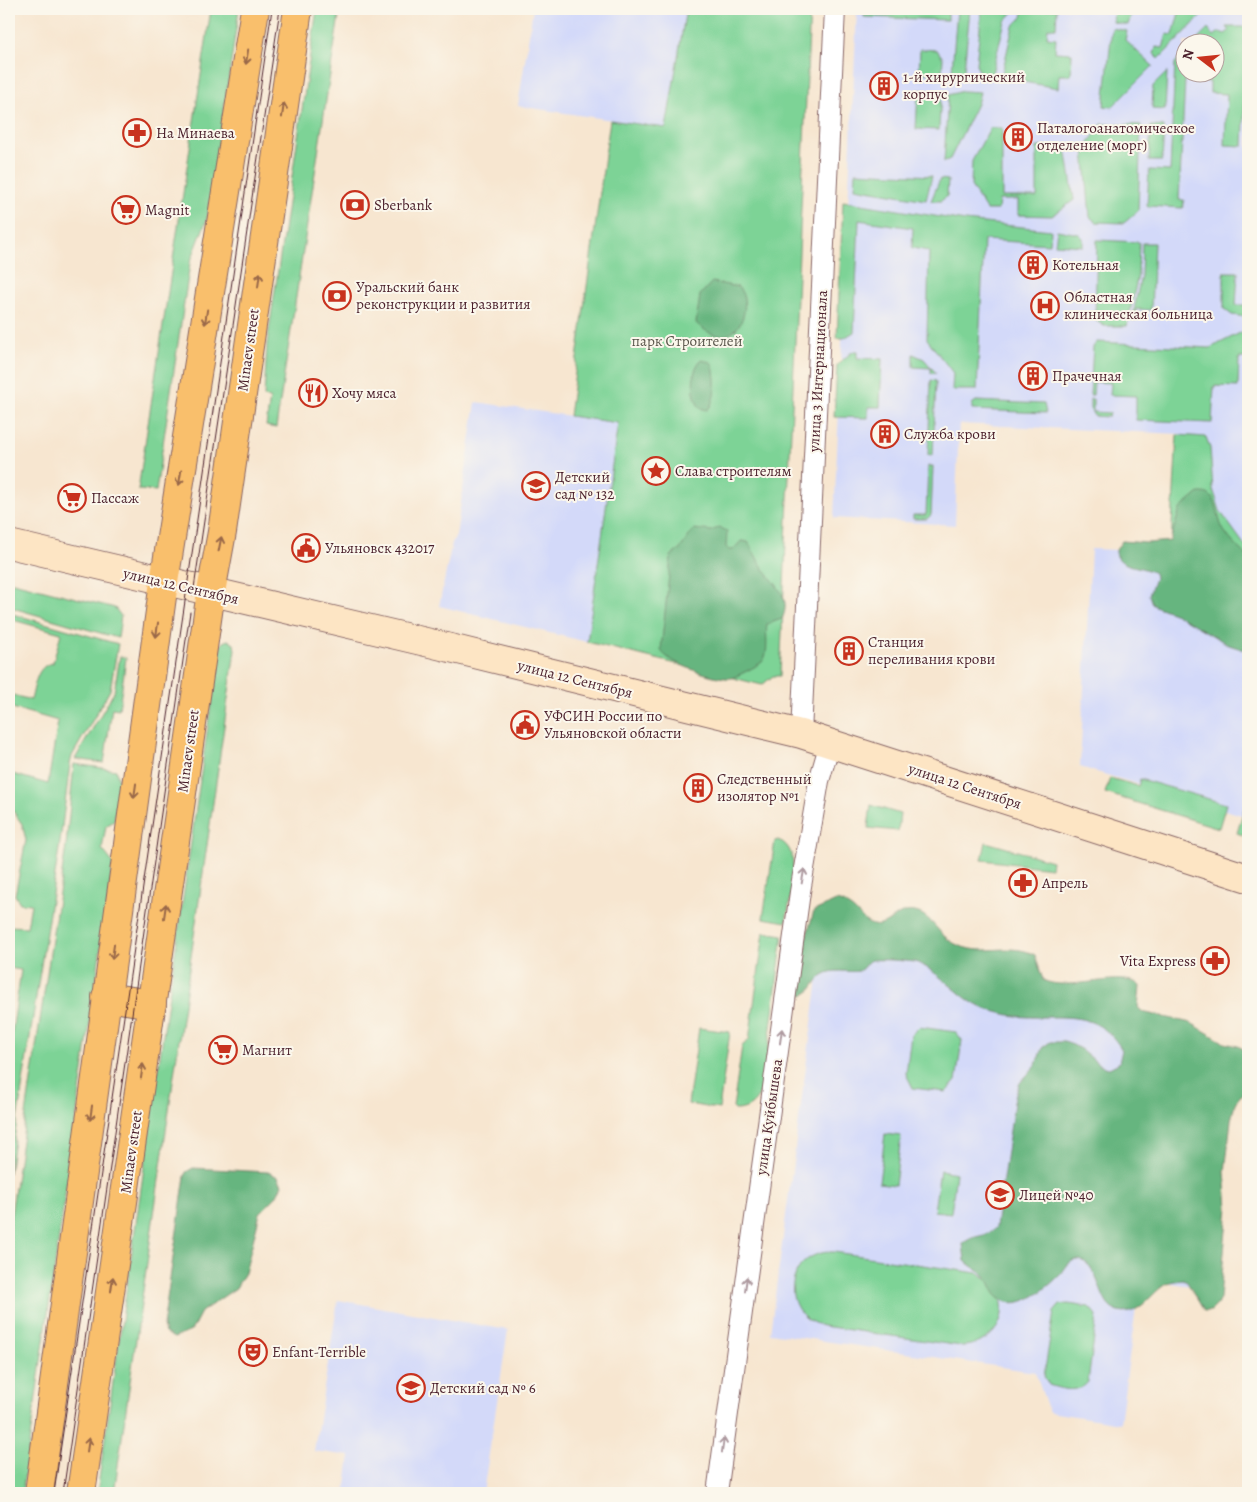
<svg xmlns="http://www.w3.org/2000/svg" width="1257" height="1502" font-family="Alegreya,serif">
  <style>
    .built { fill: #d3d9f9; fill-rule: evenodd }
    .green { fill: #7dd396; stroke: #647960 }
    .forest { fill: #66b57f; stroke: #586a55 }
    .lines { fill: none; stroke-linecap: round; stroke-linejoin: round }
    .street-casing { stroke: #876565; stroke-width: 22 }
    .secondary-casing { stroke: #876565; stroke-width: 30 }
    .primary-casing { stroke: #876565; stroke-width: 30 }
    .street { stroke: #fff; stroke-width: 20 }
    .secondary { stroke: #fde5c4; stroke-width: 28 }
    .primary { stroke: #f9bf6c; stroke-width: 28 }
    .tram { stroke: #4a1f2b; stroke-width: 1 }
    .oneway { stroke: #996748 }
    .oneway2 { stroke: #ae9aa0 }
    .labels { text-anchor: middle; stroke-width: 4; stroke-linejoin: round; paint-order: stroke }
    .poi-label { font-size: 15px; fill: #4a1f2b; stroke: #fbf7ec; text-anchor: start }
    .park-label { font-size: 15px; fill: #59554b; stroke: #fbf7ec }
    .street-label { font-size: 15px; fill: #4a1f2b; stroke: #fbf7ec }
  </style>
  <rect width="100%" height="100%" fill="#fbf7ec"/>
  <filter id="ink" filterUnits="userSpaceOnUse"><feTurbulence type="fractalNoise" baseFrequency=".02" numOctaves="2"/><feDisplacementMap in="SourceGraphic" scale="10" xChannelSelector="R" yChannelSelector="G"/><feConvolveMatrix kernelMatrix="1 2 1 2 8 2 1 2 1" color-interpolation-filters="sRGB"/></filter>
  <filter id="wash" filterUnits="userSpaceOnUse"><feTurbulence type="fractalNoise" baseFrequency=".0096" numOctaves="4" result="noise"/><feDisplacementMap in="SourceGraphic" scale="20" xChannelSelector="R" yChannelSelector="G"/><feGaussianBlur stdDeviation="1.12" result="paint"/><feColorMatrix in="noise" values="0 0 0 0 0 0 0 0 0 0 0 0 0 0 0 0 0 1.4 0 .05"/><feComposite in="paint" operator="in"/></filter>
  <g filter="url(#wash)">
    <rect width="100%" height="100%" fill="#f7e6d0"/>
    <!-- built -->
    <g class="built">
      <polygon points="533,9 686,9 666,128 518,106"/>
      <path d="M857,9H1248V817L1080,767L1091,549L1176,552L1181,434L959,424L955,525L834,518ZM1184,42H1214V72H1184Z"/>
      <polygon points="476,402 618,423 587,642 439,606 452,543 456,536"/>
      <polygon points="823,942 986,967 982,994 1197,1027 1199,1287 1140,1279 1120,1423 1049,1412 1035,1372 770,1333"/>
      <polygon points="338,1300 508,1330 483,1493 345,1493 350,1456 314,1451"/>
    </g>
    <!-- green -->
    <g class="green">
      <polygon points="211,9 239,9 210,202 207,219 190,263 156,491 138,490"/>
      <polygon points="317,9 340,9 276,428 266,426 270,398 264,397 267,344"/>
      <polygon points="686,9 810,9 780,676 773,676 762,685 587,642 618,423 569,416 610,120 666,128"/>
      <polygon points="864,9 948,9 948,20 864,17"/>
      <polygon points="957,9 970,9 964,70 959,75 953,74 952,71"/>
      <polygon points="982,9 1016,9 1005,21 991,77 979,72 976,64"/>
      <polygon points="1024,9 1057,9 1056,28 1048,28 1047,37 1056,38 1055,52 1072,53 1071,75 1059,75 1058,88 1001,78 1013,26 1022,17"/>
      <polygon points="1114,9 1133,9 1128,25 1113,22"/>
      <polygon points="1180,9 1208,9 1159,59 1154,54 1156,47 1163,48 1167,34 1173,35"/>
      <polygon points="1226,27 1248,27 1243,146 1225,145 1227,94 1210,93 1210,82 1185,80 1179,200 1184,200 1183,208 1147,206 1149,170 1170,171 1175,63 1184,53 1184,72 1214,72 1214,42 1195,42 1208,29 1213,36 1220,32 1225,34 1229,31"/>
      <polygon points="1112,28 1127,31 1125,40 1153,66 1112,107 1104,106"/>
      <polygon points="920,49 937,50 943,58 942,73 919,73"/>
      <polygon points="1167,72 1165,110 1152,109 1153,86"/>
      <polygon points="918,90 941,91 939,130 916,129"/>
      <polygon points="963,91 980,92 977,104 950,159 944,162 948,95"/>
      <polygon points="1102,124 1141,125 1138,211 1124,223 1096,222 1090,217 1084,149"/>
      <polygon points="1151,126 1164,127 1162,161 1149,161"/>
      <polygon points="990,128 1002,128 1002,197 1037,197 1037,147 1048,147 1048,150 1065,150 1067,154 1074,200 1052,216 1018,215 1018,200 999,200 998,210 986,210 971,186 972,161"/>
      <polygon points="856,172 932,176 926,200 855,188"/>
      <polygon points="940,179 948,180 947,196 941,201 931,201"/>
      <polygon points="843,201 965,221 1051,230 1050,244 984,240 977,390 952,390 953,373 927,339 929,251 912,248 913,228 859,220 854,332 844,338 837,338"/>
      <polygon points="1057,230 1079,234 1083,238 1083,246 1055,244"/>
      <polygon points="1097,240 1139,242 1138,275 1127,326 1104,326 1095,320"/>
      <polygon points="1142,243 1154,243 1151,310 1136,309 1136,320 1132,320 1141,275"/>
      <polygon points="1224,272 1238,272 1236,305 1246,305 1246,317 1232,315 1224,309"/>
      <polygon points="1244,331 1248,331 1248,358 1239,358 1238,387 1214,386 1212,423 1136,420 1136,396 1110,395 1111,383 1094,382 1093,395 1090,395 1093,347 1097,342 1210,348"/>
      <polygon points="852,352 857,352 857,358 882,359 880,407 868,407 868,418 834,417 837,365"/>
      <polygon points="913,354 924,359 936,373 931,373 931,368 913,367"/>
      <polygon points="931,380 936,381 933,455 928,455"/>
      <polygon points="1090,399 1093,399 1093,412 1110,413 1109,417 1094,416 1090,409"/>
      <polygon points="976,401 1044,404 1046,413 972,410 972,404"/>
      <polygon points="1177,435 1206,437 1210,448 1213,489 1220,511 1248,550 1248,603 1171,544"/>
      <polygon points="928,466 933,466 931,515 927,519 913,519 913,515 926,515"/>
      <polygon points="9,581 115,608 121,616 118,638 9,607"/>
      <path d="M9,613L118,644L110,690L72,756L70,764L60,842L9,1173V1033H12L21,970L9,968V926L27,927L31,904L20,903L15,895L26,840L22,824L9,805V773L48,784L58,721L9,707V694L31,700C35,686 36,665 53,663L61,633L9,619Z"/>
      <polygon points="228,640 234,644 235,650 114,1493 97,1493 219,649 223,642"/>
      <polygon points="120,656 126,658 119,709 112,708 104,763 75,759 114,692"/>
      <polygon points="74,764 116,770 119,782 114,821 106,826 102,849 113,863 22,1493 9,1493 9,1228 66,846"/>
      <polygon points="1110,778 1138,786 1140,779 1226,804 1219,828 1105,793"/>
      <polygon points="871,805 900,814 898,831 868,828"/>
      <polygon points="1244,809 1248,810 1248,837 1237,833"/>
      <path d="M778,840C805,849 789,901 786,922L763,918L775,841Z"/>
      <polygon points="986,842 1052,861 1051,868 982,860"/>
      <path d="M764,932L783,935L764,1081C760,1097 753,1110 735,1110L733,1108L742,1046L749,1040Z"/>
      <polygon points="919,1027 956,1032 962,1040 956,1081 946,1092 913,1088 906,1074 911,1035"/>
      <polygon points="699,1028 730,1032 719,1109 688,1104"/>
      <polygon points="885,1134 901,1136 895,1185 879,1183"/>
      <polygon points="940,1170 956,1173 951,1213 934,1211"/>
      <path d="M834,1252L977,1273C1018,1291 1007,1345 961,1346L823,1326C777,1315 785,1250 834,1252Z"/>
      <path d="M1068,1304L1089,1307L1097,1316L1088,1382C1079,1394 1061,1389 1049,1385L1044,1376L1054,1312L1060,1305Z"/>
    </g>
    <!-- forest -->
    <g class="forest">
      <path d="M712,282L738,287C756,305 736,360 696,323L700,295Z"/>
      <path d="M701,360L711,362C717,372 717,402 707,410L700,408C692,397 690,371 701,360Z"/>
      <path d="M1199,493C1219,491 1216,515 1222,527C1226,536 1240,551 1248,556V651L1229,645L1176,614L1155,606L1152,604L1149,595L1155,578L1154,573C1142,565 1115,568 1116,550L1122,541L1147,543L1170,541L1180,509Z"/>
      <path d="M720,527L727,532L726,547L729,550H733L741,541L748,542C753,550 757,559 762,566C773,584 793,596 782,619L767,624C765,635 770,653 762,662C759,665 734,678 731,678C717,680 666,663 661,650L671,556L680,549L694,529L711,531Z"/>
      <path d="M836,901C858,906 860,922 873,925C888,929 896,908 915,912C933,915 938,938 960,946C985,956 1011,942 1035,955L1043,980C1067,993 1126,969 1140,986L1138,1007L1142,1012L1191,1023L1225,1043L1238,1046L1248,1052V1086L1235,1103L1231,1120L1225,1172L1228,1207L1220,1298L1217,1305L1211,1311H1204L1187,1282L1183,1280C1177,1281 1169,1281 1164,1285C1149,1296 1133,1324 1111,1308C1098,1297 1098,1260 1077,1260C1068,1260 1065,1270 1060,1275C1046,1289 1018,1314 998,1297C992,1292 991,1283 986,1277C981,1271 971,1267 965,1261L963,1244C973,1233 988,1239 996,1227L1015,1096L1020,1083L1036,1065L1042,1048L1050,1042H1064L1073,1045L1082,1050L1101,1066L1109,1068L1119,1063L1122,1050C1092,999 1046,1026 1001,1013C993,1011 980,1008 973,1003C958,994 930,965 914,962C909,961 872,958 869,961C865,964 864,968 859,971C848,973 833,968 823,975C815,980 812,995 801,995L797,991V983L804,944L814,911Z"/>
      <polygon points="193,1168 268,1172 278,1177 282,1185 276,1197 260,1213 245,1273 240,1281 236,1288 201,1312 191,1331 174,1338 165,1333 163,1326 185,1176 186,1172"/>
    </g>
  </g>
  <g filter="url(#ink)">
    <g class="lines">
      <defs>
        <g id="street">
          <polyline points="801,734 835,9"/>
          <polyline points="717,1493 800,892 819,781 830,743"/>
        </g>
        <polyline id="secondary" points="9,544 430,643 801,734 1248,878"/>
        <g id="primary">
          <polyline points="106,997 152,1004"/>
          <polyline points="39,1493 164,582 255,9"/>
          <polyline points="81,1493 211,592 222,532 298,9"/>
        </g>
      </defs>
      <!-- street casing -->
      <use href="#street" class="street-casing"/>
      <!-- secondary casing -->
      <use href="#secondary" class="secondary-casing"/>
      <!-- primary casing -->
      <use href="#primary" class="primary-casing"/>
      <!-- street -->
      <use href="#street" class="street"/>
      <!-- secondary -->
      <use href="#secondary" class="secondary"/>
      <!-- primary -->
      <use href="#primary" class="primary"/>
      <!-- tram -->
      <g class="tram">
        <polyline points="193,595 280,9"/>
        <polyline points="54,1493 272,9"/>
        <polyline points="63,1493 190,612"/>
      </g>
    </g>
    <!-- one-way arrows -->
    <defs><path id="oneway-shaft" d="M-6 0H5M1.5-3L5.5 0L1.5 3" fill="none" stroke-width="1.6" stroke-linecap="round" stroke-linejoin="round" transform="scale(1.25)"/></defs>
    <g class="oneway">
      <use href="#oneway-shaft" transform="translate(247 57) rotate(99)"/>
      <use href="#oneway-shaft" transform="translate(283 110) rotate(-82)"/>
      <use href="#oneway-shaft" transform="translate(259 280) rotate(-82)"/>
      <use href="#oneway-shaft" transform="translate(206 317) rotate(99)"/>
      <use href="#oneway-shaft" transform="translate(180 478) rotate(99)"/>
      <use href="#oneway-shaft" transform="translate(220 544) rotate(-79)"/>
      <use href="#oneway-shaft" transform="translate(157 630) rotate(98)"/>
      <use href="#oneway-shaft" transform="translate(135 791) rotate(98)"/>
      <use href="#oneway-shaft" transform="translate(165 911) rotate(-82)"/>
      <use href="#oneway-shaft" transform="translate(113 952) rotate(98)"/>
      <use href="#oneway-shaft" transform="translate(142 1071) rotate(-82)"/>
      <use href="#oneway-shaft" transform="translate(91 1113) rotate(98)"/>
      <use href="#oneway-shaft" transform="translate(112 1284) rotate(-82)"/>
      <use href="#oneway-shaft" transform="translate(88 1445) rotate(-82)"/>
    </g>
    <g class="oneway2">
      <use href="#oneway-shaft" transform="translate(803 876) rotate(-80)"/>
      <use href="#oneway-shaft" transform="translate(781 1036) rotate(-82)"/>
      <use href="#oneway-shaft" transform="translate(746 1284) rotate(-82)"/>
      <use href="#oneway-shaft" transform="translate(723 1445) rotate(-82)"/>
    </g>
  </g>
  <!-- icons -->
  <defs>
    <symbol id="building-ring" viewBox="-11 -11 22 22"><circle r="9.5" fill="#fbf7ec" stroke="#c8321e" stroke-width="1.5"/><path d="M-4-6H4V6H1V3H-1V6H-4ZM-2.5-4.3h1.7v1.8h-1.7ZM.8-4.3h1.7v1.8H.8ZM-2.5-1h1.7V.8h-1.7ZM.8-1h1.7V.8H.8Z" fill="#c8321e"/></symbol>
    <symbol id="pharmacy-ring" viewBox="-11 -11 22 22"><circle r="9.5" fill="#fbf7ec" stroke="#c8321e" stroke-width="1.5"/><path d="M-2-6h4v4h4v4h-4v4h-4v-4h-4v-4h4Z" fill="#c8321e"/></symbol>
    <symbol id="bank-ring" viewBox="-11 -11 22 22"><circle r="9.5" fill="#fbf7ec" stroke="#c8321e" stroke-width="1.5"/><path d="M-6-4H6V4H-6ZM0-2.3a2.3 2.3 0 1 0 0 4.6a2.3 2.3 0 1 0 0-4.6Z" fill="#c8321e"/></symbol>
    <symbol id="supermarket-ring" viewBox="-11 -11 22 22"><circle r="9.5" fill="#fbf7ec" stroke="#c8321e" stroke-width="1.5"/><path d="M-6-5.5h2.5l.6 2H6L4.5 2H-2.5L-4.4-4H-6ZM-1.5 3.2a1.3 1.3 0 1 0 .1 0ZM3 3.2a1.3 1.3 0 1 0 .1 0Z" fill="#c8321e"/></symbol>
    <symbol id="hospital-ring" viewBox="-11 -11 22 22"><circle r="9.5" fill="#fbf7ec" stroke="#c8321e" stroke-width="1.5"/><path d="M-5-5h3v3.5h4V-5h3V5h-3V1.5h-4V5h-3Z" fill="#c8321e"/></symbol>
    <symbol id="restaurant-ring" viewBox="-11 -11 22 22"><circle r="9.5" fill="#fbf7ec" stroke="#c8321e" stroke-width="1.5"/><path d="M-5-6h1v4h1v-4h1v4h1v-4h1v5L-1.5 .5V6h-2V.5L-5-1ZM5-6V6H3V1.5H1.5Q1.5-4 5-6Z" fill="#c8321e"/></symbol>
    <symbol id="sight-ring" viewBox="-11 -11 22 22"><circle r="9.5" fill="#fbf7ec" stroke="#c8321e" stroke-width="1.5"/><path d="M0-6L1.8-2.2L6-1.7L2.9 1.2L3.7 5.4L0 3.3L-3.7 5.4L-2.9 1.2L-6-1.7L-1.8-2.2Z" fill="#c8321e"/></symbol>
    <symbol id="school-ring" viewBox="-11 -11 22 22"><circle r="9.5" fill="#fbf7ec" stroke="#c8321e" stroke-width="1.5"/><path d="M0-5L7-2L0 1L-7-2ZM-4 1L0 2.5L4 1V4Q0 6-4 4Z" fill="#c8321e"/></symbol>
    <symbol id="civic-ring" viewBox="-11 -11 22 22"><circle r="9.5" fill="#fbf7ec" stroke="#c8321e" stroke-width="1.5"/><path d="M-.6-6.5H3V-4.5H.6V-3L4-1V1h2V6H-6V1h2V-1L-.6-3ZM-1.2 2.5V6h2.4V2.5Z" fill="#c8321e"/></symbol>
    <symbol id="theatre-ring" viewBox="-11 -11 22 22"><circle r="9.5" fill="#fbf7ec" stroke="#c8321e" stroke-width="1.5"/><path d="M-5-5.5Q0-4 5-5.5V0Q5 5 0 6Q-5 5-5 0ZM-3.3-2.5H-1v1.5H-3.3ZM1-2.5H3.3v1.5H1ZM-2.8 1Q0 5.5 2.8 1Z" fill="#c8321e"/></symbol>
  </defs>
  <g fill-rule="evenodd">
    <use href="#building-ring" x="868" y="70" width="32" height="32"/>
    <use href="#pharmacy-ring" x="121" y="117" width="32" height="32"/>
    <use href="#building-ring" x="1002" y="121" width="32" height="32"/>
    <use href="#bank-ring" x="339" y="189" width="32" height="32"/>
    <use href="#supermarket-ring" x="110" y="194" width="32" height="32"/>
    <use href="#building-ring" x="1017" y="249" width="32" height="32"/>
    <use href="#bank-ring" x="321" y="280" width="32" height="32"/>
    <use href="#hospital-ring" x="1029" y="290" width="32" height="32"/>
    <use href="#building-ring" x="1017" y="360" width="32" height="32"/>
    <use href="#restaurant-ring" x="297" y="377" width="32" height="32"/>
    <use href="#building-ring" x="869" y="418" width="32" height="32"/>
    <use href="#sight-ring" x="640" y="455" width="32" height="32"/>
    <use href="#school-ring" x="520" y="470" width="32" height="32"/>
    <use href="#supermarket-ring" x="56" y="482" width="32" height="32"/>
    <use href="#civic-ring" x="290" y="532" width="32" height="32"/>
    <use href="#building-ring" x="833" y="635" width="32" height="32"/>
    <use href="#civic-ring" x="509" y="709" width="32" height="32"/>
    <use href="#building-ring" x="682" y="772" width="32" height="32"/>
    <use href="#pharmacy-ring" x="1007" y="867" width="32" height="32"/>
    <use href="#pharmacy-ring" x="1199" y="945" width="32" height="32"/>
    <use href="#supermarket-ring" x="207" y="1034" width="32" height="32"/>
    <use href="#school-ring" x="984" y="1179" width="32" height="32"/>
    <use href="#theatre-ring" x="237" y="1336" width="32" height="32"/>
    <use href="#school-ring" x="395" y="1372" width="32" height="32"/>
  </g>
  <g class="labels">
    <!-- poi labels -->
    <g class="poi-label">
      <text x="903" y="82">1-й хирургический<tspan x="903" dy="17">корпус</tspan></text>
      <text x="1037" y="133">Паталогоанатомическое<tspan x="1037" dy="17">отделение (морг)</tspan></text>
      <text x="156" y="138">На Минаева</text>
      <text x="374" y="210">Sberbank</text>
      <text x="145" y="215">Magnit</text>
      <text x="1052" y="270">Котельная</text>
      <text x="356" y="292">Уральский банк<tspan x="356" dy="17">реконструкции и развития</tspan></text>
      <text x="1064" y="302">Областная<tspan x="1064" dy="17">клиническая больница</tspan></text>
      <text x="1052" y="381">Прачечная</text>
      <text x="332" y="398">Хочу мяса</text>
      <text x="904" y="439">Служба крови</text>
      <text x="675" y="476">Слава строителям</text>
      <text x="555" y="482">Детский<tspan x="555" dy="17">сад № 132</tspan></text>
      <text x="91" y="503">Пассаж</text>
      <text x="325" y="553">Ульяновск 432017</text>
      <text x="868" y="647">Станция<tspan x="868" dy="17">переливания крови</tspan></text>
      <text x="544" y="721">УФСИН России по<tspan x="544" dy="17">Ульяновской области</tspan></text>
      <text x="717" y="784">Следственный<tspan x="717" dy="17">изолятор №1</tspan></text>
      <text x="1042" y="888">Апрель</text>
      <text x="1196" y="966" text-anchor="end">Vita Express</text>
      <text x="242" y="1055">Магнит</text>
      <text x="1019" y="1200">Лицей №40</text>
      <text x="272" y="1357">Enfant-Terrible</text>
      <text x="430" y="1393">Детский сад № 6</text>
    </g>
    <!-- park labels -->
    <g class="park-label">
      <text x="687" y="346">парк Строителей</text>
    </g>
    <!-- street labels -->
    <g class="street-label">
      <text transform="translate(248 350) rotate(-82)" y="5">Minaev street</text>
      <text transform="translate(818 371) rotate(-87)" y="5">улица 3 Интернационала</text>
      <text transform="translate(181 586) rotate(13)" y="5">улица 12 Сентября</text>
      <text transform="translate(575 679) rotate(14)" y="5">улица 12 Сентября</text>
      <text transform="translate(188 751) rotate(-82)" y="5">Minaev street</text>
      <text transform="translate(965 786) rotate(18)" y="5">улица 12 Сентября</text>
      <text transform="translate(769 1117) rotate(-82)" y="5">улица Куйбышева</text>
      <text transform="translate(131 1152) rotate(-82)" y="5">Minaev street</text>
    </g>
  </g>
  <!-- margin -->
  <rect width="1257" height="1502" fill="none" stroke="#fbf7ec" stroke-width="30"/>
  <!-- north arrow -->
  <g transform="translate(1200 58) rotate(286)"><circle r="24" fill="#fbf7ec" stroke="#b4a19f"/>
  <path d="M0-4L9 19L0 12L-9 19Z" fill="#c8321e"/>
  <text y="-8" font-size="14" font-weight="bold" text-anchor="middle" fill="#4a1f2b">N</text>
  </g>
</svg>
